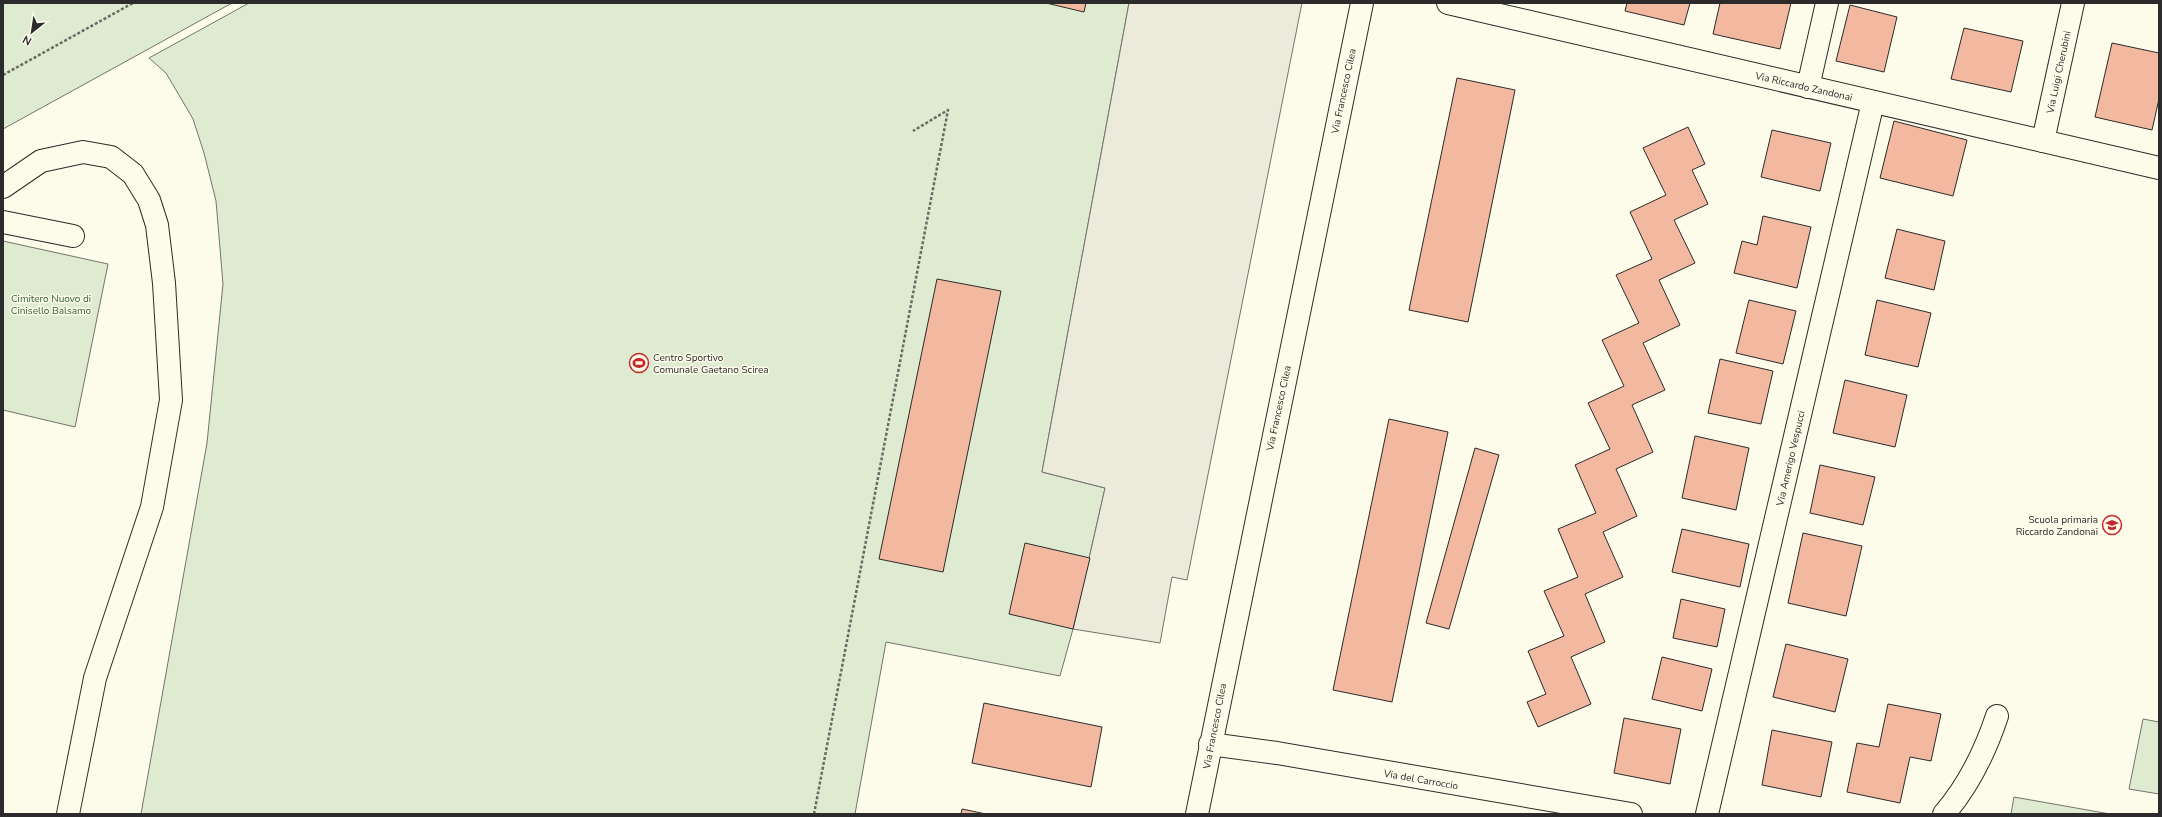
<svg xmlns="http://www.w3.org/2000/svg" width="2162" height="817" font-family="'Nunito Sans',sans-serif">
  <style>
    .green { fill: #deebd1; stroke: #74746e }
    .parking { fill: #eceadb; stroke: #74746e }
    .building { fill: #f2b8a0; stroke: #2b2b2b }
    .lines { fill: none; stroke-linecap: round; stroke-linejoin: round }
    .minor-casing { stroke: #2b2b2b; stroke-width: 24 }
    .path { stroke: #6a6964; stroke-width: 2.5; stroke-dasharray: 3 2; stroke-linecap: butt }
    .minor { stroke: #fdfbea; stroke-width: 22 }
    .labels { text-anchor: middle; stroke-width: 3; stroke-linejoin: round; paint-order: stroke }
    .street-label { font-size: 10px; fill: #2b2b2b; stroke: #fdfbea }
    .park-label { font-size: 10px; fill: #34623c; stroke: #fdfbea }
    .poi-label { font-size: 10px; fill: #2b2b2b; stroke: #fdfbea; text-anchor: start }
  </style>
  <rect width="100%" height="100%" fill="#fdfbea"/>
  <!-- green -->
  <g class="green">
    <polygon points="3,3 232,3 3,129"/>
    <polygon points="249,3 1129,3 1042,472 1105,488 1073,629 1060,676 886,642 855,814 141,814 207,443 223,284 216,201 204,153 193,119 166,73 149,58"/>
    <polygon points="3,241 108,264 75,427 3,410"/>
    <polygon points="2143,719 2159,722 2159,794 2129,789"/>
    <polygon points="2014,797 2110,814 2011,814"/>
  </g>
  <!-- parking -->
  <polygon class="parking" points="1129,3 1302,3 1187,580 1172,577 1160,643 1073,629 1105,488 1042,472"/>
  <!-- building -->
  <g class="building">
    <polygon points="1046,3 1086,3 1084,12"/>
    <polygon points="1627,3 1690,3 1684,25 1625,11"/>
    <polygon points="1720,3 1791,3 1780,49 1713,34"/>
    <polygon points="1850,5 1897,17 1884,72 1836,61"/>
    <polygon points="1964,28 2023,41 2011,92 1951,79"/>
    <polygon points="2112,43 2159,53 2159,99 2152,130 2095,117"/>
    <polygon points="1457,78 1515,90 1468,322 1409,310"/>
    <polygon points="1894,121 1967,140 1953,196 1880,178"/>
    <polygon points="1688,127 1705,164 1692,170 1708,204 1674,220 1695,263 1659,280 1680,325 1643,343 1665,390 1632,405 1653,452 1616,469 1637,516 1603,532 1623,577 1585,594 1605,642 1571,657 1591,704 1538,727 1527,702 1546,694 1528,651 1564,636 1544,591 1578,577 1558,529 1596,513 1575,465 1610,449 1588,403 1624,386 1602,340 1639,323 1616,275 1652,259 1630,212 1666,195 1643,148"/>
    <polygon points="1772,130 1831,143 1820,191 1761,177"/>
    <polygon points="1763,216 1811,227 1797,288 1734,273 1742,241 1757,245"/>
    <polygon points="1897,229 1945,241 1934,290 1885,278"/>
    <polygon points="937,279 1001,291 943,572 879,559"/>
    <polygon points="1749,300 1796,311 1783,364 1736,353"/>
    <polygon points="1877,300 1931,313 1918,367 1865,355"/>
    <polygon points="1720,359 1773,371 1761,424 1708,413"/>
    <polygon points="1845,380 1907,395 1895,447 1833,433"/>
    <polygon points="1389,419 1448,432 1392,702 1333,690"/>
    <polygon points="1695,436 1749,448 1736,510 1682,498"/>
    <polygon points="1475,448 1499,455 1449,629 1426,623"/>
    <polygon points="1820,465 1875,477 1863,525 1810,513"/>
    <polygon points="1682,529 1749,544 1740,587 1672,572"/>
    <polygon points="1803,533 1862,546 1846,616 1788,603"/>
    <polygon points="1025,543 1090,558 1073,629 1009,614"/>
    <polygon points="1681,599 1725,609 1717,647 1673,638"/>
    <polygon points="1786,644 1848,659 1835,712 1773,697"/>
    <polygon points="1662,657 1712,669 1702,711 1652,699"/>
    <polygon points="984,703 1102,727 1091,787 972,763"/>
    <polygon points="1888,704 1941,714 1931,761 1910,757 1900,803 1847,792 1857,743 1879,747"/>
    <polygon points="1624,718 1681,729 1670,784 1614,773"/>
    <polygon points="1772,730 1832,742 1821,797 1762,785"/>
    <polygon points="962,809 986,814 961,814"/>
  </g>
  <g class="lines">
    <defs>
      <g id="minor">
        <polyline points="1448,3 2159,168"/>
        <polyline points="1808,87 1827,3"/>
        <polyline points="2043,141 2073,3"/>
        <polyline points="3,187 41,161 83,152 111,157 133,174 149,200 157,225 164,283 171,400 152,507 95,678 68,814"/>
        <polyline points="3,222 73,236"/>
        <polyline points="1210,744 1277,753 1631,814"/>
        <polyline points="1197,814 1362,3"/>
        <polyline points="1707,814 1873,102"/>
        <path d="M1944,814C1969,785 1985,752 1997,716"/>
      </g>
    </defs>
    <!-- minor casing -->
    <use href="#minor" class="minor-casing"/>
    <!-- path -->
    <g class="path">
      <polyline points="3,75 133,3"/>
      <polyline points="814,814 948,110 913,131"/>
    </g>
    <!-- minor -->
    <use href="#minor" class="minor"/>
  </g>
  <!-- icons -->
  <defs>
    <symbol id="stadium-ring" viewBox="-11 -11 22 22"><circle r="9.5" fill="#fdfbea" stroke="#c62828" stroke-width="1.5"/><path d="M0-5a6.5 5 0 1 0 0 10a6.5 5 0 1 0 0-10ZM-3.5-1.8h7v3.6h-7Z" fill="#c62828"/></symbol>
    <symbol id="school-ring" viewBox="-11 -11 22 22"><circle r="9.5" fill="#fdfbea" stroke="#c62828" stroke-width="1.5"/><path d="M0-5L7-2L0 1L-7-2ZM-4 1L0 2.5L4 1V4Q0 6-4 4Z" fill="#c62828"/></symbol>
  </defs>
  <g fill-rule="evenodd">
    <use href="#stadium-ring" x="628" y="352" width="22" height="22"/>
    <use href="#school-ring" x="2101" y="514" width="22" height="22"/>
  </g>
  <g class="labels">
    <!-- street labels -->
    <g class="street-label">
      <text transform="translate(2058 72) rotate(-78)" y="4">Via Luigi Cherubini</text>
      <text transform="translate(1804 86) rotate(13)" y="4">Via Riccardo Zandonai</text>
      <text transform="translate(1343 91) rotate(-78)" y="4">Via Francesco Cilea</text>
      <text transform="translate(1278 408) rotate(-78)" y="4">Via Francesco Cilea</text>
      <text transform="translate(1790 458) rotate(-77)" y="4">Via Amerigo Vespucci</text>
      <text transform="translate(1214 726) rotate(-79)" y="4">Via Francesco Cilea</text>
      <text transform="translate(1421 779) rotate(10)" y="4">Via del Carroccio</text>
    </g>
    <!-- park labels -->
    <g class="park-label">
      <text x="51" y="302">Cimitero Nuovo di<tspan x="51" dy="12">Cinisello Balsamo</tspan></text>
    </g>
    <!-- poi labels -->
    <g class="poi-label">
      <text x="653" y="361">Centro Sportivo<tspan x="653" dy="12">Comunale Gaetano Scirea</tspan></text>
      <text x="2098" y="523" text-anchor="end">Scuola primaria<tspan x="2098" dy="12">Riccardo Zandonai</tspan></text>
    </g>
  </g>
  <!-- border -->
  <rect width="2162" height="817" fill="none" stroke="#2b2b2b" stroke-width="8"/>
  <!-- north arrow -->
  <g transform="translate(32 32) rotate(210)" stroke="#fdfbea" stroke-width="3" paint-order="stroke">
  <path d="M0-3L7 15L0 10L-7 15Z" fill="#2b2b2b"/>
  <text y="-6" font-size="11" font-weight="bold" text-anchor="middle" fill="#2b2b2b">N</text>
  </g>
</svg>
